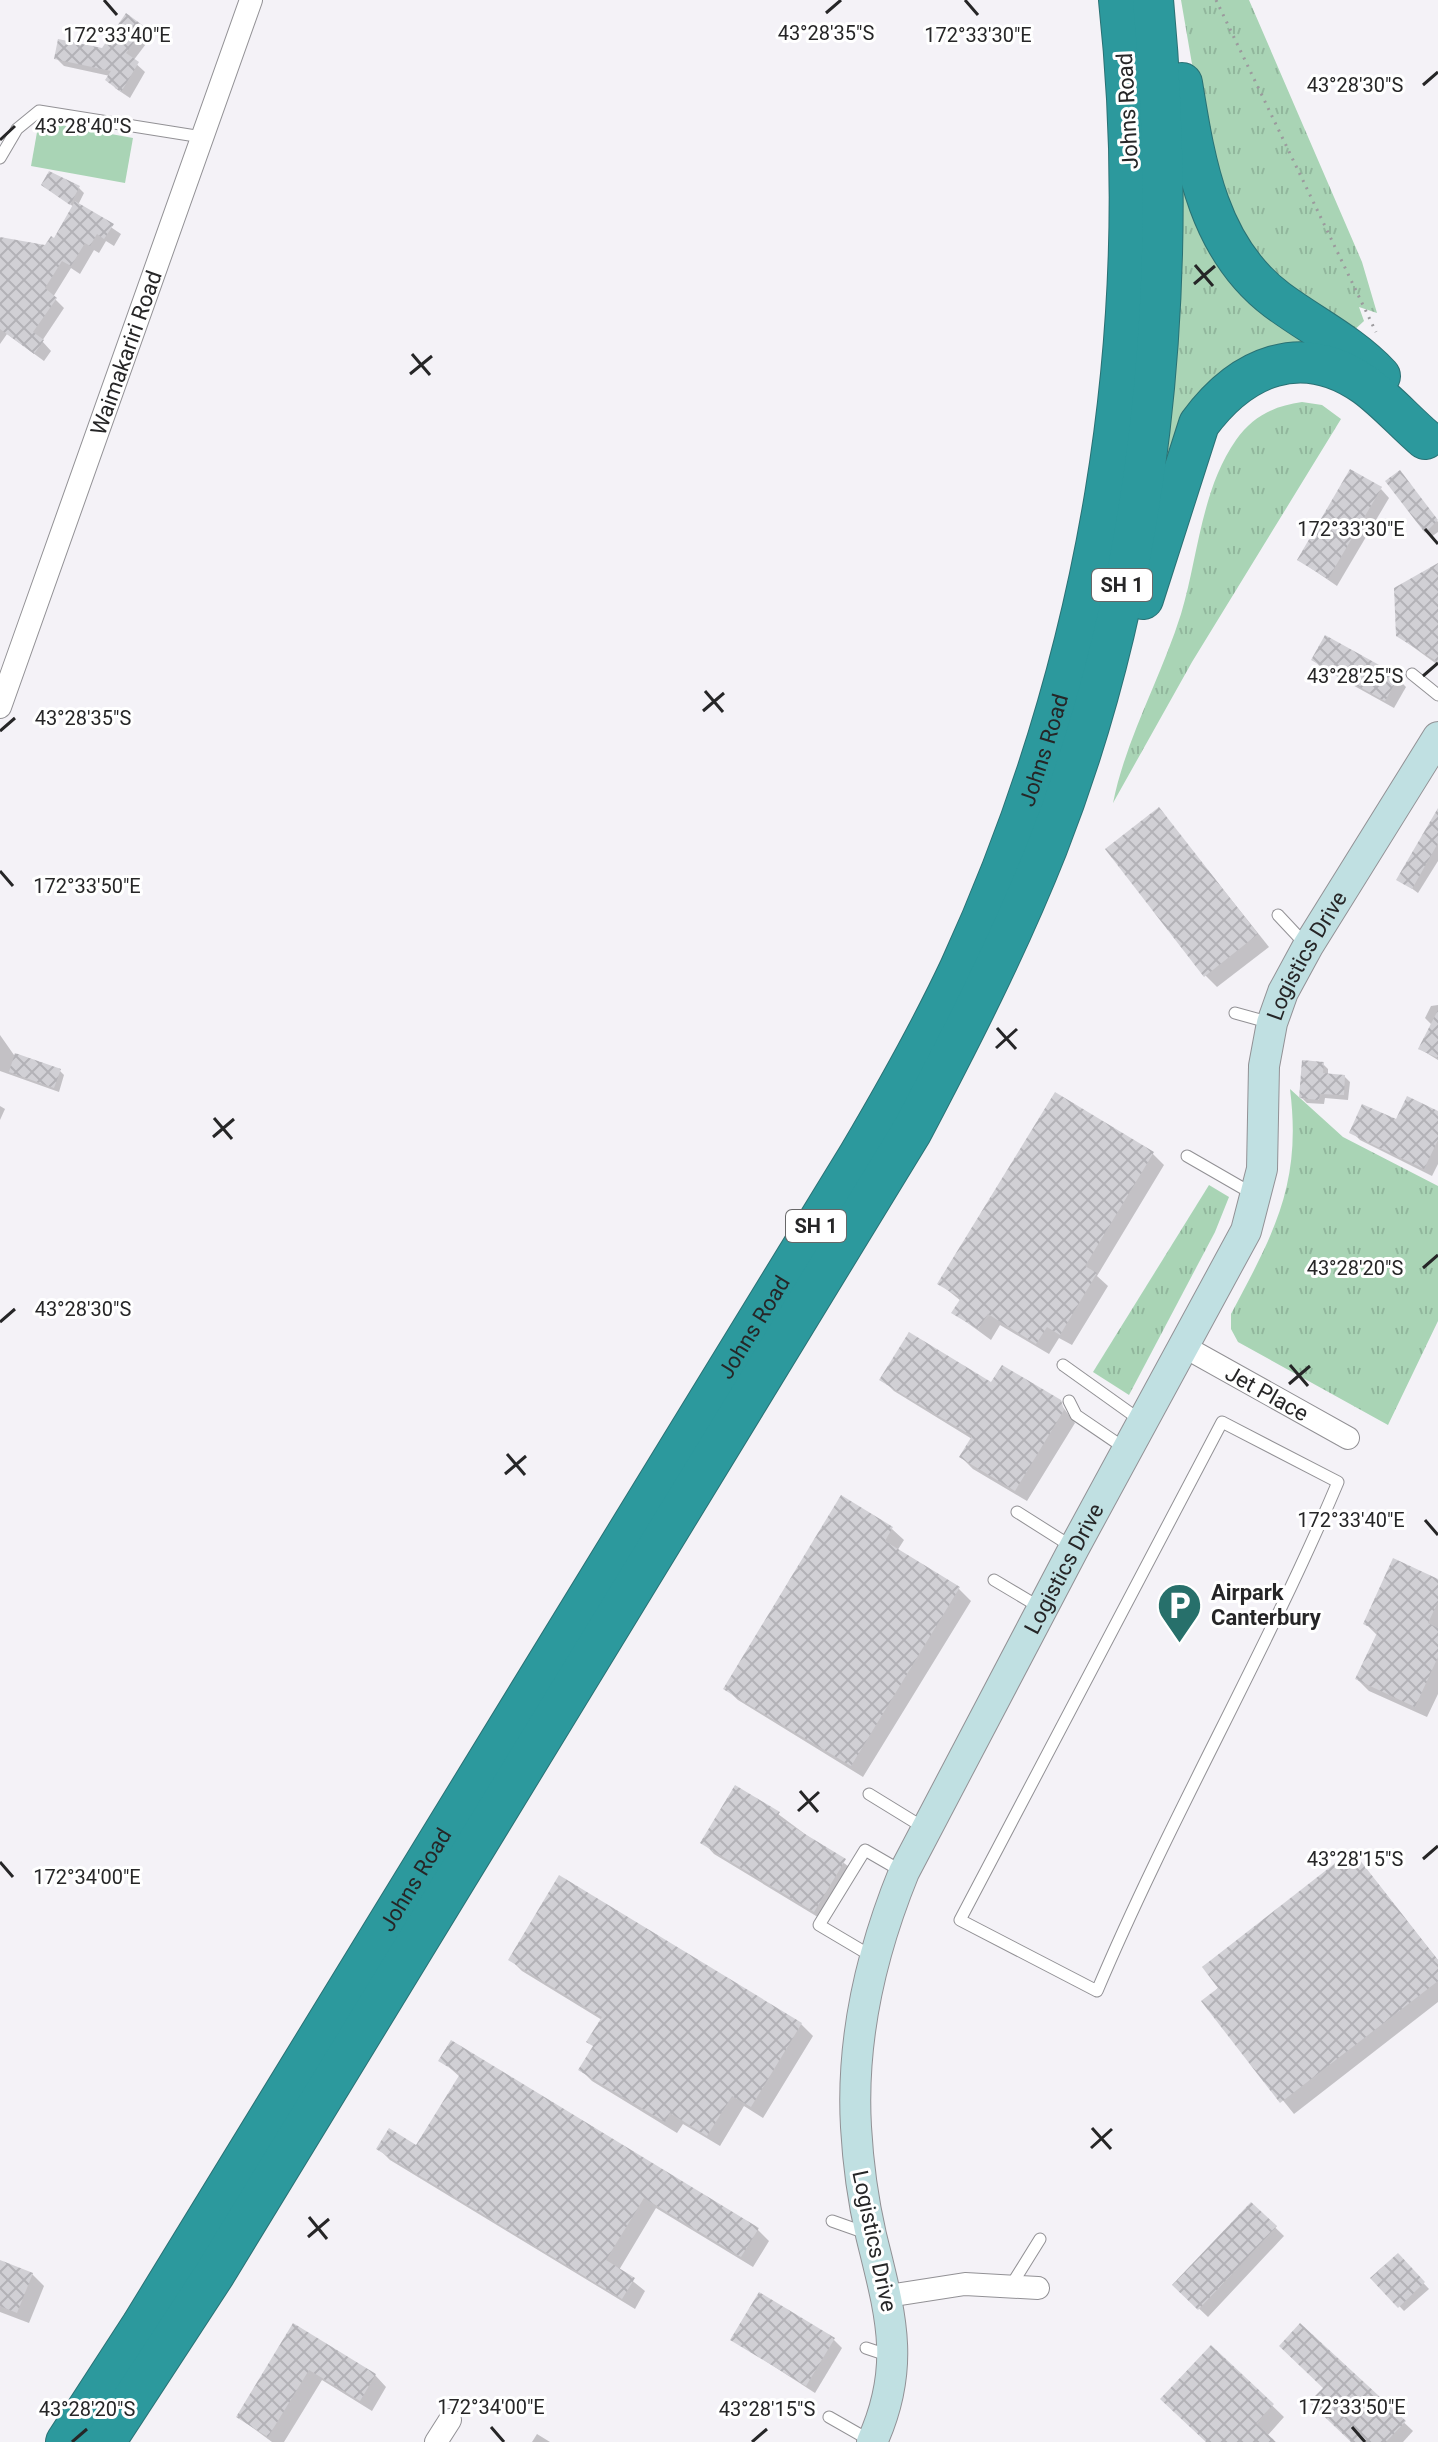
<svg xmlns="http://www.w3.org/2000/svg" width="1438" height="2442" font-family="Roboto,sans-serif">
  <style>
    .grass { fill: url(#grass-tufts) }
    .garden { fill: #a9d4b5 }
    .shadow { fill: #0003 }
    .building { fill: url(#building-cross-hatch) }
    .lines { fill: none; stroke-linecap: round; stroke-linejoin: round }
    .lane-casing { stroke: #929195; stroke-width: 13 }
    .street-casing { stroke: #929195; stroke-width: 24 }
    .secondary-casing { stroke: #929195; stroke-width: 32 }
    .highway-casing { stroke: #2a7174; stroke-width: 42 }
    .path { stroke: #9b9a9d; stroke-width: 3; stroke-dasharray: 2 6; stroke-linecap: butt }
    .lane { stroke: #fff; stroke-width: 11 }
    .street { stroke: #fff; stroke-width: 22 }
    .secondary { stroke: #c0e0e2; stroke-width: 30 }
    .highway { stroke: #2c999d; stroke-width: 40 }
    .ticks { fill: none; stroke: #262627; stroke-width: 3 }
    .labels { text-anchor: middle; stroke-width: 6; stroke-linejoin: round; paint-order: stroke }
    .shield { fill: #fff; stroke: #676768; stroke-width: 2 }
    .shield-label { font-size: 20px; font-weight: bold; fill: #262627 }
    .street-label { font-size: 22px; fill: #262627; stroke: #fff }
    .poi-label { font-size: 22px; font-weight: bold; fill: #262627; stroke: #fff; text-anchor: start }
    .ticks-label { font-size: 20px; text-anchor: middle; fill: #262627; stroke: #fff; stroke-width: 6; stroke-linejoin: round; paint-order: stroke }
  </style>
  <defs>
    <pattern id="grass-tufts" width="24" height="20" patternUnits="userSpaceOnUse" patternTransform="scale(2)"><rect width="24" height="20" fill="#a9d4b5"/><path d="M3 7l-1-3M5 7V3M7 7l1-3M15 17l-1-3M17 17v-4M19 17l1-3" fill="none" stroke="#91b69c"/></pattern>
    <pattern id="building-cross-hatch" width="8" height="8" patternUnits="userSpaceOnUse" patternTransform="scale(2)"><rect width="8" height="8" fill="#d1d0d5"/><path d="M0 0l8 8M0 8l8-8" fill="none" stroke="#b3b2b7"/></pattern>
  </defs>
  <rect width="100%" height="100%" fill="#f4f2f7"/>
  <!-- grass -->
  <g class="grass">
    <polygon points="1181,0 1249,0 1362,262 1377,313 1359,307 1364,321 1349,335 1305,308 1239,236 1203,128"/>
    <polygon points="1182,165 1329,345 1292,351 1162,485 1179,326"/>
    <path d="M1302,402L1322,405L1341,419L1192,662L1113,803C1126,738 1161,678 1181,614C1198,558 1201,490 1236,440C1253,416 1274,406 1302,402Z"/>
    <path d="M1290,1089L1343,1137L1438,1186V1321L1388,1425L1238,1342L1231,1329V1314C1274,1233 1302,1184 1290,1089Z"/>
    <polygon points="1209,1185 1229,1197 1215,1232 1129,1395 1093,1372"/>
  </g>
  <!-- garden -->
  <polygon class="garden" points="39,121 133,138 125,183 31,166"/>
  <!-- shadow -->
  <g class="shadow">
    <polygon points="144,28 152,36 133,61 145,72 130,98 115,88 110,76 64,66 56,58 103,50"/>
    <polygon points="50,174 79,188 84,193 78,205 121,234 114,246 106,241 99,253 94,250 80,274 71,268 53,297 64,308 42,341 51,351 44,361 7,334 0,344 0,240 46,248 55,240 74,207 49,190"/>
    <polygon points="1405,478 1438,522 1438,532 1431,537 1388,482"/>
    <polygon points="1381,489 1389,498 1337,586 1299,560"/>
    <polygon points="1438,570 1438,665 1398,636"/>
    <polygon points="1313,660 1397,678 1406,687 1394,708 1322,668"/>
    <polygon points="1159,809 1269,947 1217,987 1205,975"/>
    <polygon points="1438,812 1438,861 1418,893 1399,879"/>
    <polygon points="1438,1005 1438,1060 1420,1049 1432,1025 1425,1018 1431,1006"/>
    <polygon points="0,1035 14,1055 60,1071 64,1075 59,1092 0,1071"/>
    <polygon points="1323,1064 1328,1069 1328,1075 1344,1076 1350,1082 1348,1100 1325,1098 1324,1104 1307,1103 1302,1098"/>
    <polygon points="0,1106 5,1109 0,1120"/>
    <polygon points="1438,1113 1438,1164 1432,1176 1360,1140 1352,1132"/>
    <polygon points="1152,1153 1164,1165 1097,1276 1108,1286 1072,1345 1059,1338 1049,1354 1000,1325 991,1340 954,1313 961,1301 940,1284"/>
    <polygon points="882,1379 992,1385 1059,1402 1075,1423 1027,1501 973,1469 961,1457 972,1439 894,1391"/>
    <polygon points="842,1498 892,1529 904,1540 897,1551 959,1589 971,1601 863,1777 738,1700 726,1689"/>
    <polygon points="1438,1581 1438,1694 1427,1717 1369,1691 1357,1679 1378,1636 1365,1623"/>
    <polygon points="778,1814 856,1872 826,1922 714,1854 703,1842"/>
    <polygon points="1352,1853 1438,1960 1438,2002 1294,2114 1204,2002"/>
    <polygon points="510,1959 801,2024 813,2036 763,2118 744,2106 720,2146 683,2124 677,2133 592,2081 580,2069 594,2047 602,2020 522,1971"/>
    <polygon points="441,2060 758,2230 769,2241 753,2267 656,2208 619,2270 645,2291 635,2309 390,2160 379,2149 417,2147 460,2077"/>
    <polygon points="1251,2204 1284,2236 1208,2317 1174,2285"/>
    <polygon points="1398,2256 1429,2289 1404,2311 1373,2278"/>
    <polygon points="0,2262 32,2274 44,2286 29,2323 0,2312"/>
    <polygon points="294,2326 375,2375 386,2387 372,2411 322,2380 284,2442 272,2442 238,2417"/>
    <polygon points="1301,2326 1413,2431 1403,2442 1353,2442 1325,2388"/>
    <polygon points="733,2340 834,2340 842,2348 815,2393"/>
    <polygon points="1211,2347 1284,2417 1267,2436 1273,2442 1208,2442"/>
    <polygon points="537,2434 550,2442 532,2442"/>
  </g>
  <!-- building -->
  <g class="building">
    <polygon points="126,13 145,27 126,53 139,62 121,92 105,80 111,71 54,59 58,39 102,48"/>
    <polygon points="49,171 80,186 70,205 41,185"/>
    <polygon points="75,201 114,224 104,239 97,234 90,246 85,243 71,266 62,261 45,288 57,298 33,332 44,340 34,354 0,329 0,237 45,245 51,236 54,238"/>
    <polygon points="1350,469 1382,487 1328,579 1297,560"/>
    <polygon points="1400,470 1438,520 1425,533 1385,481"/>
    <polygon points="1438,563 1438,662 1396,636 1394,588"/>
    <polygon points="1325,635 1399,676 1385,701 1311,660"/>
    <polygon points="1159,807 1258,934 1204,977 1105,849"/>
    <polygon points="1438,808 1438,843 1412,889 1396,880"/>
    <polygon points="1438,1010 1438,1058 1418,1049"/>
    <polygon points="15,1053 61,1069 54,1088 9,1072"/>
    <polygon points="1302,1060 1324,1062 1323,1073 1345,1075 1344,1095 1320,1094 1319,1100 1299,1098"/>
    <polygon points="1055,1092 1154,1152 1085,1266 1097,1273 1060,1335 1047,1327 1036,1344 988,1314 978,1329 951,1313 961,1298 937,1284"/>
    <polygon points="1407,1096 1438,1111 1438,1140 1424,1169 1349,1133 1362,1104 1396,1119"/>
    <polygon points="909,1332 991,1382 1002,1365 1061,1400 1064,1410 1015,1491 959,1457 972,1436 879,1380"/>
    <polygon points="841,1495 893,1527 885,1541 960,1587 851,1766 723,1689"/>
    <polygon points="1393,1558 1438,1579 1438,1602 1428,1623 1438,1628 1438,1657 1415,1707 1355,1679 1378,1631 1363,1624"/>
    <polygon points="735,1785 780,1812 777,1817 846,1859 814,1912 700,1843"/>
    <polygon points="1352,1850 1438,1960 1438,1981 1280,2103 1201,2001 1218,1988 1202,1967"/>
    <polygon points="559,1875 802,2023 751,2107 732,2096 707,2136 670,2113 665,2122 578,2070 593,2046 586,2042 602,2017 508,1960"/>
    <polygon points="451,2040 759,2228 741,2257 644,2198 606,2260 635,2278 622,2299 376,2149 389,2128 416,2145 460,2074 438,2061"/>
    <polygon points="1251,2202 1277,2226 1198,2310 1172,2285"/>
    <polygon points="1398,2253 1425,2282 1398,2308 1370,2278"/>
    <polygon points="0,2260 33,2273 17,2313 0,2306"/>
    <polygon points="759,2292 835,2338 806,2386 730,2340"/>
    <polygon points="293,2323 376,2374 360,2401 309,2370 268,2437 236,2417"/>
    <polygon points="1300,2323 1406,2421 1386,2442 1351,2442 1309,2402 1323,2388 1279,2346"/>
    <polygon points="1211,2345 1274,2404 1256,2423 1276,2442 1206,2442 1160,2399"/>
  </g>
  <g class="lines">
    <defs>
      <g id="lane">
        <polyline points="0,158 17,129 39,111 202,137"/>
        <polyline points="1412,674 1438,695"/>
        <polyline points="1278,915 1307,946"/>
        <polyline points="1235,1013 1271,1023"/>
        <polyline points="1187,1156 1253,1194"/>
        <polyline points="1063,1365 1140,1420"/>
        <polyline points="1069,1401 1076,1415 1126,1449"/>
        <path d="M1222,1422L1338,1482C1265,1655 1170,1818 1097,1991L960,1920Z"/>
        <polyline points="1017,1512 1074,1548"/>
        <polyline points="994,1580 1041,1608"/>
        <polyline points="869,1794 926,1829"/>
        <polyline points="873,1957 819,1925 865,1850 903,1872"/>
        <polyline points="832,2221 866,2233"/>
        <polyline points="1012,2284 1040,2239"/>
        <polyline points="866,2348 890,2356"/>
        <polyline points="829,2417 871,2441"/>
      </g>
      <g id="street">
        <path id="s1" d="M0,707L251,0"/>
        <path id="s2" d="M1185,1347L1348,1438"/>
        <polyline points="888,2296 965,2284 1038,2288"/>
        <polyline points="436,2442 450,2420"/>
      </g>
      <g id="secondary">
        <path id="s3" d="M872,2442C907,2365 890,2313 871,2235C863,2200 858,2163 856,2127C851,2039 871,1953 904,1872L1074,1548L1246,1231L1262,1169L1264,1066L1272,1023L1283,992L1308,946L1438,737"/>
      </g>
      <g id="highway">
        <path d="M1182,83C1195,163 1208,248 1277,300C1312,326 1350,344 1380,376"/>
        <path d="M1143,599L1199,424C1241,367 1301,340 1365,385C1387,401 1405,422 1425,439"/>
        <path id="s4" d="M66,2442L142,2325L859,1155C895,1094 930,1032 960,968C1099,664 1155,333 1119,0"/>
        <path d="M105,2442L214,2275L912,1131C961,1038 1008,946 1047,848C1152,580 1180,285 1153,0"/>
      </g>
    </defs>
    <!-- lane casing -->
    <use href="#lane" class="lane-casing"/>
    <!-- street casing -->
    <use href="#street" class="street-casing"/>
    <!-- secondary casing -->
    <use href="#secondary" class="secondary-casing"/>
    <!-- highway casing -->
    <use href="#highway" class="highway-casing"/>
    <!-- path -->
    <polyline class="path" points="1216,0 1376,332"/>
    <!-- lane -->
    <use href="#lane" class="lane"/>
    <!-- street -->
    <use href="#street" class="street"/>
    <!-- secondary -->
    <use href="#secondary" class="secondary"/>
    <!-- highway -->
    <use href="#highway" class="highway"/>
  </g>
  <!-- ticks -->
  <path class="ticks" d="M104,0L117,15M965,0L978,15M826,13L841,0M1423,85L1438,72M0,140L15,126M1195,265L1213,286M1194,284L1215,266M412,354L430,375M410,374L432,356M1425,529L1438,544M1423,676L1438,663M705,691L723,712M703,711L724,693M0,731L15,718M0,871L13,886M997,1028L1016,1049M996,1048L1017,1029M214,1118L232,1139M213,1137L234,1119M1423,1268L1438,1255M0,1322L15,1309M1290,1365L1308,1386M1289,1384L1310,1366M507,1454L525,1475M505,1474L526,1456M1425,1520L1438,1535M800,1791L818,1812M798,1811L819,1792M1423,1859L1438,1846M0,1862L13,1877M1092,2128L1111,2149M1091,2148L1112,2129M309,2217L327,2239M308,2237L329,2219M491,2427L504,2442M1352,2427L1365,2442M72,2442L87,2429M752,2442L767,2429"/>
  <!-- icons -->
  <defs>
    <symbol id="parking-pin" viewBox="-11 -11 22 30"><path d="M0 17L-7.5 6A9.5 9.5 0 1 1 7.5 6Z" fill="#27706b" stroke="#fff"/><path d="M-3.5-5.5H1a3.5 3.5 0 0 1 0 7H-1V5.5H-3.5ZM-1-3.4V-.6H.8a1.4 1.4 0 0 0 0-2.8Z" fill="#fff"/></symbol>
  </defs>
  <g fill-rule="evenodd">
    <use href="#parking-pin" x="1154" y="1580" width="51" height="69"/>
  </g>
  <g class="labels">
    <!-- shield labels -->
    <g class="shield">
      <rect x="1092" y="569" width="60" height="32" rx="6"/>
      <rect x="786" y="1210" width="60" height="32" rx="6"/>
    </g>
    <g class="shield-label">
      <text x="1122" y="592">SH 1</text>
      <text x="816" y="1233">SH 1</text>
    </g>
    <!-- street labels -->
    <g class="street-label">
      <text transform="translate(1127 111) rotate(-93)" y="8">Johns Road</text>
      <text dy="8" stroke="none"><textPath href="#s1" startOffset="376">Waimakariri Road</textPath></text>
      <text dy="8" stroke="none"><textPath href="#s4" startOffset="1958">Johns Road</textPath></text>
      <text dy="8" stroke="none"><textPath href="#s3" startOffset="1596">Logistics Drive</textPath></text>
      <text dy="8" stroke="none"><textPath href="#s4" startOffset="1310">Johns Road</textPath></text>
      <text dy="8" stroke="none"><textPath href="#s2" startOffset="94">Jet Place</textPath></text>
      <text dy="8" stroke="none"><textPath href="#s3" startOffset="926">Logistics Drive</textPath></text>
      <text dy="8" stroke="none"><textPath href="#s4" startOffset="662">Johns Road</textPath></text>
      <text transform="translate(875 2241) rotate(78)" y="8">Logistics Drive</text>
    </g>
    <!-- poi labels -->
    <g class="poi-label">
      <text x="1211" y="1600">Airpark<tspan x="1211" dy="25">Canterbury</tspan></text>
    </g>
  </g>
  <g class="ticks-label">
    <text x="826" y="40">43°28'35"S</text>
    <text x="978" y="42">172°33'30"E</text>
    <text x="117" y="42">172°33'40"E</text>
    <text x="1355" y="92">43°28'30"S</text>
    <text x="83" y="133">43°28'40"S</text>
    <text x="1351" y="536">172°33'30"E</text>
    <text x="1355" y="683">43°28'25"S</text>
    <text x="83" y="725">43°28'35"S</text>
    <text x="87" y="893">172°33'50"E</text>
    <text x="1355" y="1275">43°28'20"S</text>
    <text x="83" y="1316">43°28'30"S</text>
    <text x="1351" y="1527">172°33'40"E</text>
    <text x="1355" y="1866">43°28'15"S</text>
    <text x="87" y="1884">172°34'00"E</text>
    <text x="491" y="2414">172°34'00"E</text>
    <text x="1352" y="2414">172°33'50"E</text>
    <text x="87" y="2416">43°28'20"S</text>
    <text x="767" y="2416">43°28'15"S</text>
  </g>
</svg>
